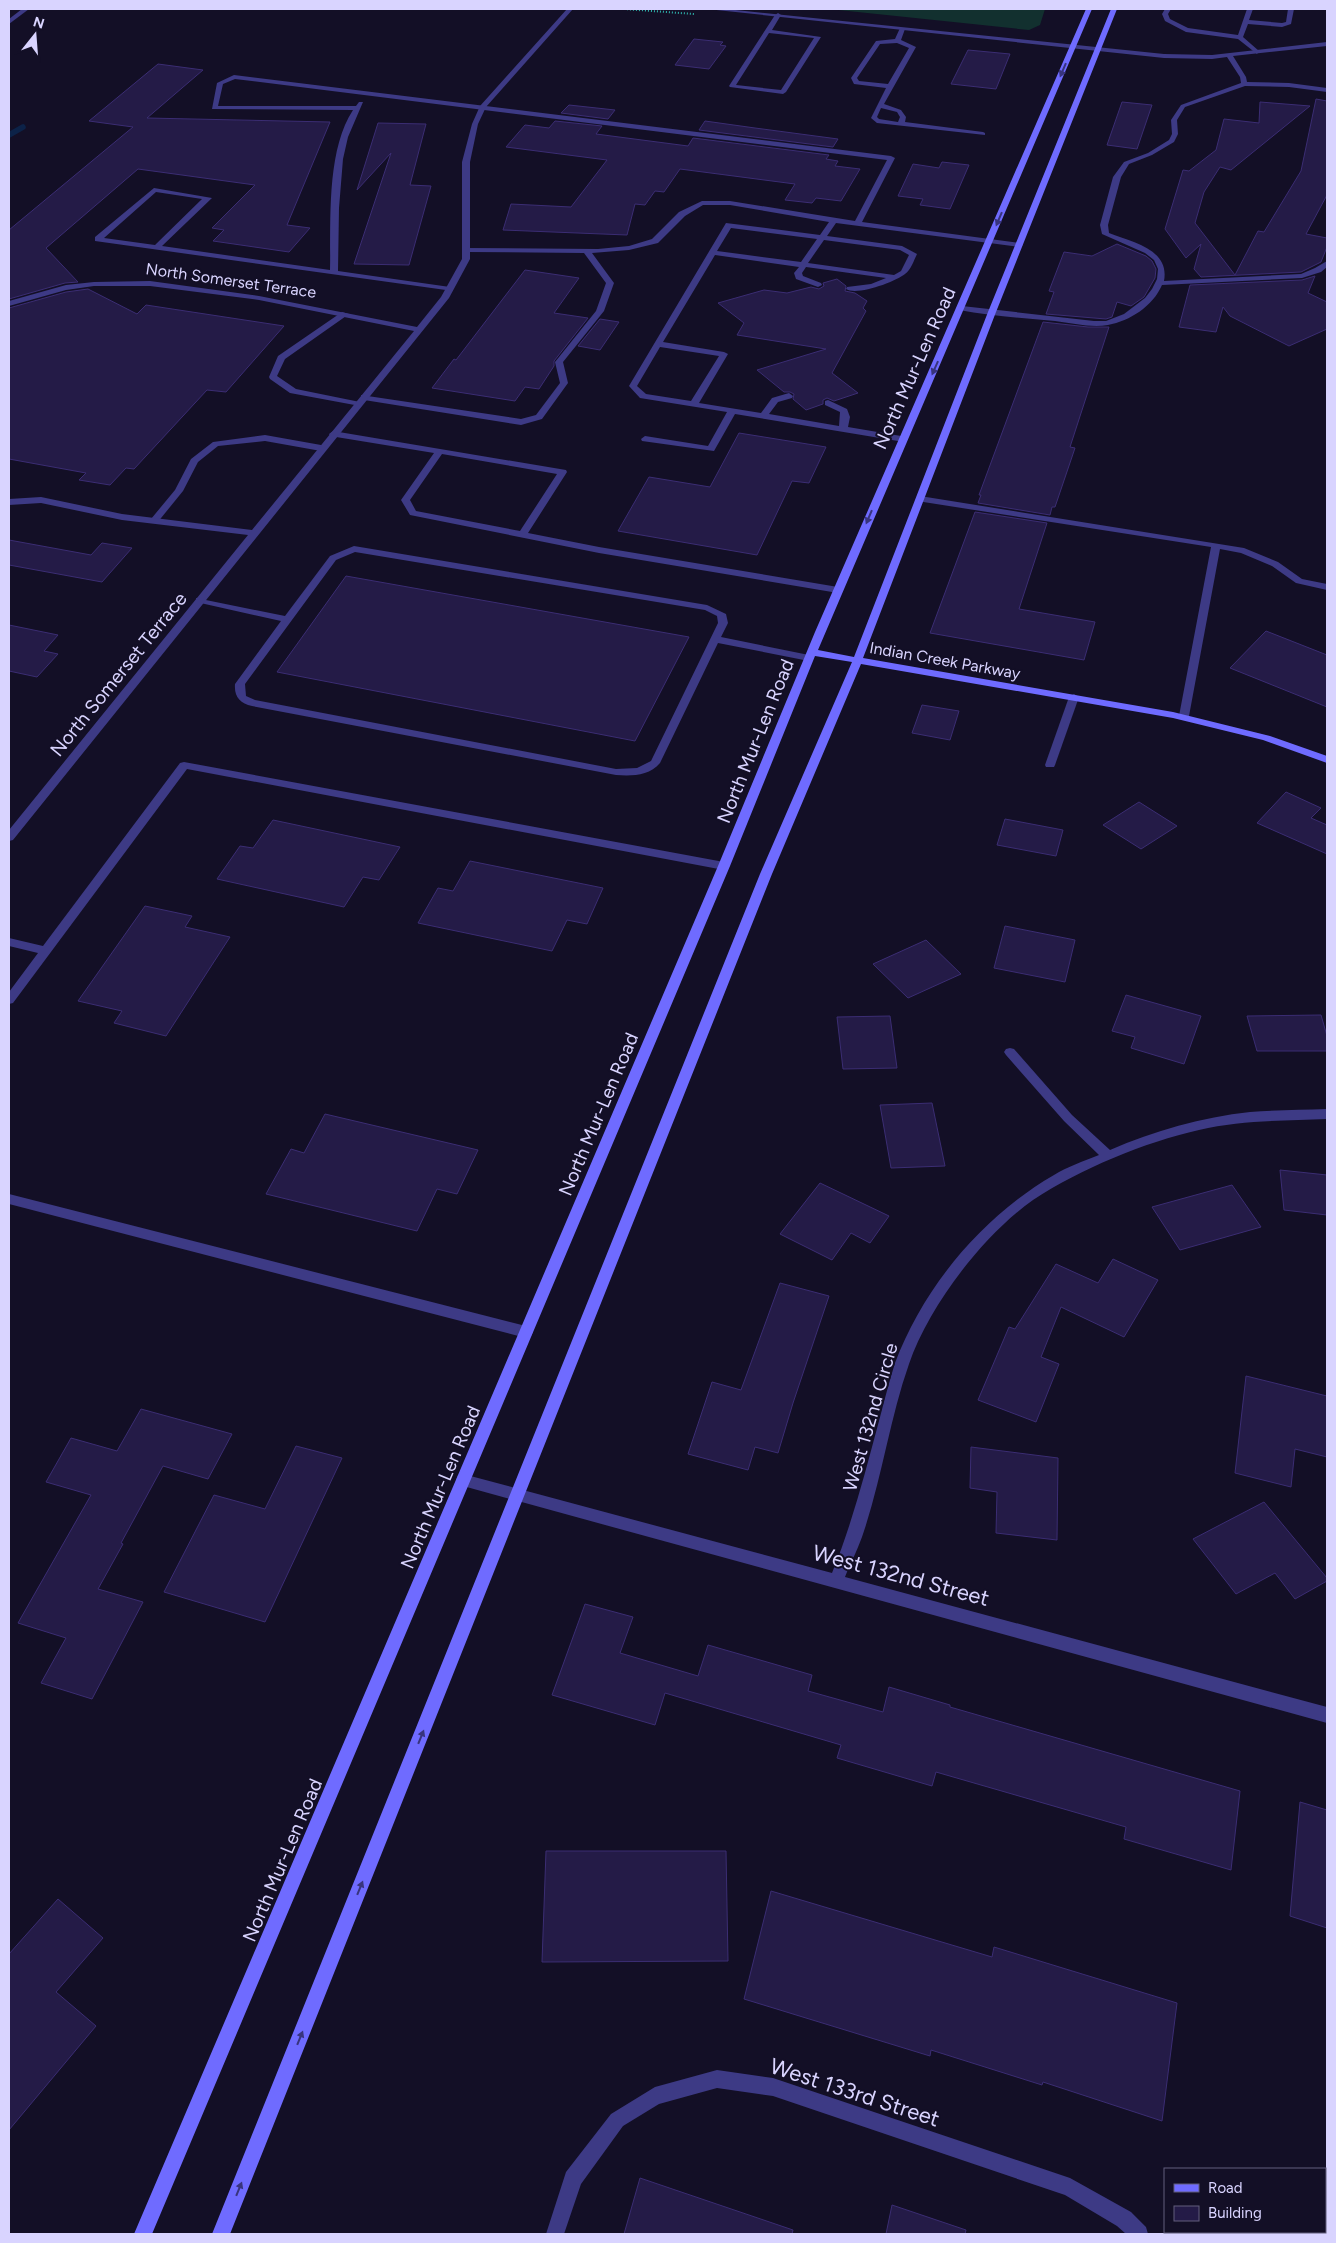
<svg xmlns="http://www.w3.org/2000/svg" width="1336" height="2243" font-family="Figtree,sans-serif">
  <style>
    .green { fill: #12302f }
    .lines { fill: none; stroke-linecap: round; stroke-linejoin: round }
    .stream { stroke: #0c2248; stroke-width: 5.5 }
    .building { fill: #241b47; stroke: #3b2d73 }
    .path { stroke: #2fb8b0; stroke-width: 2; stroke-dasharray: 1 2; stroke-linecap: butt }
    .lane { fill: #3d3a85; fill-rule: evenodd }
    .street { fill: #3d3a85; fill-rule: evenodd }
    .secondary { fill: #6f6bff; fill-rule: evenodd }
    .oneway { fill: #38347d }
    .labels { text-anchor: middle; stroke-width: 4; stroke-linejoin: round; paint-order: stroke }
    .far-street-label { font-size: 16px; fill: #d9d4ff; stroke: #130f26 }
    .street-label { font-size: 19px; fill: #d9d4ff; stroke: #130f26 }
    .near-street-label { font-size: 22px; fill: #d9d4ff; stroke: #130f26 }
  </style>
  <rect width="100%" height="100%" fill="#130f26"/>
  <!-- green -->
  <polygon class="green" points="829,9 1045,9 1040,25 1029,30"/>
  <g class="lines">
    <!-- stream -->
    <polyline class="stream" points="9,135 23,127"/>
  </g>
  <!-- building -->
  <g class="building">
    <polygon points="694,39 723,42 720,45 726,46 709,69 675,65"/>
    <polygon points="968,50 1010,54 996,89 951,84"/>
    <polygon points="158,64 203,70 147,118 330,122 287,225 310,228 289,252 213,241 224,230 212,228 255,185 138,169 46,248 78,282 65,283 9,299 9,230 133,127 89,121"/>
    <polygon points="1316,99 1327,101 1327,195 1306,234 1327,238 1327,247 1321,262 1301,272 1201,277 1194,269 1201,244 1186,258 1165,229 1183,170 1189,171 1216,150 1224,119 1259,123 1260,102 1310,106 1231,170 1220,167 1204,192 1195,223 1235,275 1258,231 1264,232 1301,171"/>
    <polygon points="1122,102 1152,105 1137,149 1107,145"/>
    <polygon points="569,105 615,110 608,119 561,113"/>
    <polygon points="555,121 602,126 596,134 688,146 693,138 829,155 826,159 838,161 835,166 860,169 841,201 816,198 812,203 785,200 795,184 680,169 664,192 655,191 645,205 635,204 627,235 503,230 511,204 571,207 607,160 506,147 525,125 549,128"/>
    <polygon points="705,121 755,128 838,139 833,147 699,130"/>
    <polygon points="378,123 426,124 410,185 431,186 409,265 354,264 391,153 357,190"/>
    <polygon points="942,162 969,165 950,209 920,205 923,199 898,196 913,164 939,168"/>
    <polygon points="1117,244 1146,256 1152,261 1156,269 1155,278 1144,297 1131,306 1117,302 1112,317 1106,319 1046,314 1054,292 1049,291 1064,252 1092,256"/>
    <polygon points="525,270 579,278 554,313 588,318 554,361 554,366 539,389 525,387 515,401 432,388 454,359 456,360"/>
    <polygon points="1315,276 1308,293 1327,302 1327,329 1289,346 1230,316 1223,307 1216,332 1179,327 1190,285 1302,280"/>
    <polygon points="837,279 846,286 845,291 855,293 867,301 863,308 866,311 832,373 858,393 834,401 827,398 823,400 823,404 806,410 793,399 794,394 790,392 784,392 757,370 826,349 737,335 744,323 718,303 764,290 787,293 811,287 819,289 824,286 823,283"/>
    <polygon points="88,289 137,314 146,305 284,326 226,392 207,390 134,469 126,468 110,485 79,480 86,473 9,459 9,308 66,292"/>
    <polygon points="600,319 619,322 600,350 578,346"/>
    <polygon points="1043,322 1088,327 1109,327 1070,447 1075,448 1055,507 1052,507 1050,515 978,503 981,495 979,495"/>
    <polygon points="739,433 826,447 809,483 792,481 757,555 618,531 649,477 710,487"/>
    <polygon points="975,512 1047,523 1019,609 1095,622 1084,660 930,633"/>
    <polygon points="9,540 91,555 102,543 132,548 102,582 9,565"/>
    <polygon points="346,576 644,629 689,637 635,741 277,672"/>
    <polygon points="9,625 58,635 44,651 58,654 37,677 9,671"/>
    <polygon points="1266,631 1327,655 1327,707 1230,668"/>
    <polygon points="922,705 959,711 950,740 912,733"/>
    <polygon points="1286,792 1321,808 1311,818 1327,825 1327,854 1257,823"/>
    <polygon points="1139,802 1177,826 1141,849 1103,825"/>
    <polygon points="1005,819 1063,830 1056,856 997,845"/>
    <polygon points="273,820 400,847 379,880 363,877 344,907 217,879 240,846 253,848"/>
    <polygon points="470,861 603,888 587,924 567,920 552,951 418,923 438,888 453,891"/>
    <polygon points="145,906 192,916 185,927 230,937 166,1036 114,1023 122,1011 78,1001"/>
    <polygon points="1005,926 1075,940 1065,982 994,968"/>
    <polygon points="926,940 961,974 908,998 873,964"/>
    <polygon points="1126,995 1201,1016 1184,1064 1131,1048 1135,1037 1112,1031"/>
    <polygon points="1321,1015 1327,1036 1327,1051 1257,1051 1247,1016"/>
    <polygon points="890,1016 897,1068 843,1069 837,1017"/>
    <polygon points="932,1103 945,1166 891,1168 880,1105"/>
    <polygon points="325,1114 478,1150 457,1194 437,1189 417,1231 266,1194 291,1149 304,1153"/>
    <polygon points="1280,1170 1327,1175 1327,1215 1284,1210"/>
    <polygon points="820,1183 889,1216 870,1243 851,1233 832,1260 780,1234"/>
    <polygon points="1232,1185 1261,1227 1180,1250 1152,1207"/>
    <polygon points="1113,1259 1158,1280 1124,1337 1061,1307 1041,1357 1059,1364 1036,1422 978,1400 1009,1327 1015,1329 1056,1264 1098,1283"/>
    <polygon points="780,1283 829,1296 793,1403 778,1453 755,1447 748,1470 688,1454 712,1382 741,1390"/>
    <polygon points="1246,1376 1327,1396 1327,1457 1295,1449 1291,1487 1235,1473"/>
    <polygon points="141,1409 232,1434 208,1479 163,1466 121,1543 123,1544 98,1589 143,1602 92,1699 41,1683 66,1638 18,1623 91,1495 46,1482 71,1438 117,1451"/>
    <polygon points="296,1446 342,1458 265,1622 164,1592 214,1495 265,1509"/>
    <polygon points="971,1447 1058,1458 1057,1540 996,1533 997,1492 970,1488"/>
    <polygon points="1264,1502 1327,1578 1327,1581 1295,1599 1275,1573 1236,1594 1193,1539"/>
    <polygon points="585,1604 633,1617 620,1653 698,1676 708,1645 812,1675 808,1691 883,1712 889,1687 950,1705 950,1707 1240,1791 1231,1870 1124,1839 1126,1827 936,1772 932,1786 837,1758 841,1745 665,1693 655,1725 552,1695"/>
    <polygon points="1300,1802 1327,1810 1327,1928 1290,1916"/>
    <polygon points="546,1851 726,1851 728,1961 542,1962"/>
    <polygon points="771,1891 992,1957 994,1947 1177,2003 1162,2121 1043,2082 1042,2085 931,2050 930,2056 744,1999"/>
    <polygon points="58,1899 103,1938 56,1992 96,2026 9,2130 9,1954"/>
    <polygon points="640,2178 793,2230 792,2234 624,2234"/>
    <polygon points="892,2205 966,2230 965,2234 886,2234"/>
  </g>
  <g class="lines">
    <!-- path -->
    <polyline class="path" points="624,9 694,14"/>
    <!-- lane -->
    <g class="lane">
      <polygon points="22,9 29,9 9,24 9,19"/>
      <polygon points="1165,9 1171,9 1168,14 1170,19 1188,28 1238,35 1247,9 1253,9 1249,20 1282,23 1286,22 1288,9 1294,9 1291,24 1282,27 1248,24 1243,37 1259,51 1257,54 1238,39 1186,32 1165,21 1162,14"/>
      <path d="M778,13L781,15L772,30L821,37L786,92L783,94L730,87L729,86L775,15ZM769,33L814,38L781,90L736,85Z"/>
      <path d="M900,28L905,29L901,40L916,47L884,104L901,110L906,117L905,122L983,132L985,133V135L877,123L871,118L886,88L854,84L851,78L876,41L895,39ZM897,43L909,48L888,84L859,81L857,78L880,44ZM881,108L897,112L900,117L898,122L879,119L877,117Z"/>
      <path d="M234,75L891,156L895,158L862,222L1019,243L1023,245L1019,247L836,223L827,236L902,246L917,254C914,260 911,270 905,274C895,282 857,296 846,289L847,287L871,284L886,278L806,267L802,273L803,276L821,283L822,285L818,287L796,279L794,273L799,267L715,255L663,342L724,352L728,354L699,403L761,413L772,398L789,393L793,396L792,398L778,402L769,414L839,426L840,412L825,405V401L828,400L847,409L850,417L848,427L907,437L908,439L904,442L735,414L714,451L642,441L641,439L645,436L708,446L727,412L640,398L629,386L726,223L820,235L829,222L730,205H703L685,216L658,243L629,250L592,253L614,283L604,311L563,362L568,383L542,419L521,425L364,400L361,399V395L521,419L536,415L560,383L555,362L596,311L606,283L584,253L467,252L463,250L464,248L598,249L629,246L652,239L679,212L702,201H730L855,221L887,160L235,79L223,84L218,106H356L359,102H363L348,137L343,159L339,208L338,271L450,287H453V291L95,241V237L154,188L212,198L162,246L330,270C331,222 326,151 353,110L212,109L217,83ZM156,192L202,199L155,245L104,238ZM731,228L817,239L801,262L717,251ZM824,240L900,250L909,255L901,271L894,275L808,263ZM660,347L719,356L691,401L646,394L637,386Z"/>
      <polygon points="342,312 349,314 285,359 277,376 296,389 360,402 360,406 290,393 270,379 269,377 278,356"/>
      <path d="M333,431L566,470L567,472L528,533L599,547L838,587L843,590L838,593L599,553L410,515L401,500L434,453L330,436L329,434ZM442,454L557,474L520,531L416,511L410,500Z"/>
      <polygon points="265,435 321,445 325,448 321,451 265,441 218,446 198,462 183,491 157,523 151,523 151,519 175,490 191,459 213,442"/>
      <polygon points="920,496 1244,548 1278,562 1302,579 1327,584 1327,590 1296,583 1272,566 1241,553 1220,549 1189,716 1184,719 1179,716 1211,547 917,501 917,497"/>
      <path d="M354,546L707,605L726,614L728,623L721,637L809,655L814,658L809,661L718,643L660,763C649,776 632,776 616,775L252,706C240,703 234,697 235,684L281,621L196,602V598L285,616L330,556ZM355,552L705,610L717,616L718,623L651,761L637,768L616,769L255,700L246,696L245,684L336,560Z"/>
      <polygon points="184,762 724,862 730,866 724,870 187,769 13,1003 9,1004 9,992 38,953 9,946 9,938 43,946 180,763"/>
      <polygon points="9,1194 526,1326 531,1328 533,1332 531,1336 526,1338 9,1204"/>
    </g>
    <!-- street -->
    <g class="street">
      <polygon points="567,9 573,9 486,107 478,124 470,162 470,259 449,298 13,840 9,841 9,830 248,535 122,520 41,503 9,505 9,499 41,497 122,514 252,530 414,331 259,300 150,286 94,286 66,290 9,306 9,301 66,285 94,282 150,281 259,296 417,327 441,297 462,259 462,162 472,124 480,106"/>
      <path d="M707,9H726L1164,54L1212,55L1327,42V46L1233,56L1246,77L1247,82L1289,83L1327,88V92L1289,87L1245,86L1185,107L1177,120L1178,134L1174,142L1152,155L1129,164L1121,177L1108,225L1109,233C1132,242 1170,249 1164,281L1301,274L1315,268L1327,261V267L1321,272L1302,278L1162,285C1153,306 1130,321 1108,325C1091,328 1072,323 1055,321C1023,318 990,316 959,310L958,308L962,306L1094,321H1106L1124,314L1145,298L1152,289L1157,279L1158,269L1154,260L1145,253L1102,234L1100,225L1113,177L1124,162L1148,153L1169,140L1172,134L1171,120L1181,105L1241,83L1240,77L1227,57L1212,59L1164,58Z"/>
      <polygon points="1074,694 1079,697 1055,765 1054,767 1046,767 1045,765 1069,697"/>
      <path d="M1010,1048L1014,1049L1072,1115L1110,1150C1154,1131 1202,1117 1250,1112C1276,1110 1302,1110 1327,1109V1119C1284,1121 1242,1120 1199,1130C1145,1142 1080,1169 1033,1200C983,1235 929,1306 909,1364C890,1418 882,1477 864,1531C859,1547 851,1562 845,1577L1327,1707V1723L463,1486L458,1485L456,1480L458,1475L463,1474L832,1573C852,1524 865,1473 879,1421C884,1402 889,1382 895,1363C924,1286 983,1216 1054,1175C1067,1167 1084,1161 1099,1155L1064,1121L1006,1055L1004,1052L1006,1049Z"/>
      <polygon points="717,2070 773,2078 1070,2178 1131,2212 1146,2227 1148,2234 1126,2234 1117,2226 1065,2195 773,2096 717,2088 659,2104 623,2126 581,2184 564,2234 546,2234 566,2172 611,2114 655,2087"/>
    </g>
    <!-- secondary -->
    <polygon class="secondary" points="1086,9 1092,9 818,650 854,657 988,312 1111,9 1117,9 996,312 863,658 1173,712 1270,736 1327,756 1327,763 1263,740 1173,718 861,664 772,874 230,2234 212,2234 760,874 852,662 815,656 730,866 152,2234 134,2234 718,866 815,632"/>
  </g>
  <!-- one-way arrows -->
  <defs><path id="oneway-solid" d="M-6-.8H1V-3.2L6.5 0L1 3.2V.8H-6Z" transform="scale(1.25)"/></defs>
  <g class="oneway">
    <use href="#oneway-solid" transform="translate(1063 70) rotate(113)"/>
    <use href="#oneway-solid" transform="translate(999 219) rotate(113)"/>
    <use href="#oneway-solid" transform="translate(935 368) rotate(114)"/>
    <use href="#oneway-solid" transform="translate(869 517) rotate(113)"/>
    <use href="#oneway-solid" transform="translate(421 1737) rotate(-68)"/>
    <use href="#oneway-solid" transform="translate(360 1888) rotate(-68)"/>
    <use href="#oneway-solid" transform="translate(300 2038) rotate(-68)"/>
    <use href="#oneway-solid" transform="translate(239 2189) rotate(-68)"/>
  </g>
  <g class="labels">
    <!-- far-street labels -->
    <g class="far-street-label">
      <text transform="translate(231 280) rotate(8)" y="6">North Somerset Terrace</text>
      <text transform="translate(945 660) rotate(10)" y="6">Indian Creek Parkway</text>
    </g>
    <!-- street labels -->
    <g class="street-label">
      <text transform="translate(914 368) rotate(-66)" y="7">North Mur-Len Road</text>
      <text transform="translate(118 674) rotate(-51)" y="7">North Somerset Terrace</text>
      <text transform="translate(755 741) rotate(-68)" y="7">North Mur-Len Road</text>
      <text transform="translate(598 1114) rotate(-67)" y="7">North Mur-Len Road</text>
      <text transform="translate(870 1417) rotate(-74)" y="7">West 132nd Circle</text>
      <text transform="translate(440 1487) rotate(-67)" y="7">North Mur-Len Road</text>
      <text transform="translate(282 1860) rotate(-67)" y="7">North Mur-Len Road</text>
    </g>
    <!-- near-street labels -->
    <g class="near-street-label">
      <text transform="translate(901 1575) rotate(15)" y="8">West 132nd Street</text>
      <text transform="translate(855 2092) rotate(18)" y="8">West 133rd Street</text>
    </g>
  </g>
  <!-- border -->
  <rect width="1336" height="2243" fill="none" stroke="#d9d4ff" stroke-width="20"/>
  <!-- legend -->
  <rect x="1164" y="2168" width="162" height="65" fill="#130f26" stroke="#625e7d"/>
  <rect x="1174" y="2184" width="25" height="8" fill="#6f6bff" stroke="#625e7d"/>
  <text x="1208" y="2193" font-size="15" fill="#d9d4ff">Road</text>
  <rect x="1174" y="2206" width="25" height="15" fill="#241b47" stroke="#625e7d"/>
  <text x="1208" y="2218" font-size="15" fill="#d9d4ff">Building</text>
  <!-- north arrow -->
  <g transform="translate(35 35) rotate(17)" stroke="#130f26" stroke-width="4" paint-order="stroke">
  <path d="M0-4L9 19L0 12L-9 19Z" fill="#d9d4ff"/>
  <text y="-8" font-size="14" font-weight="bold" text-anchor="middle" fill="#d9d4ff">N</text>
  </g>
</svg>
